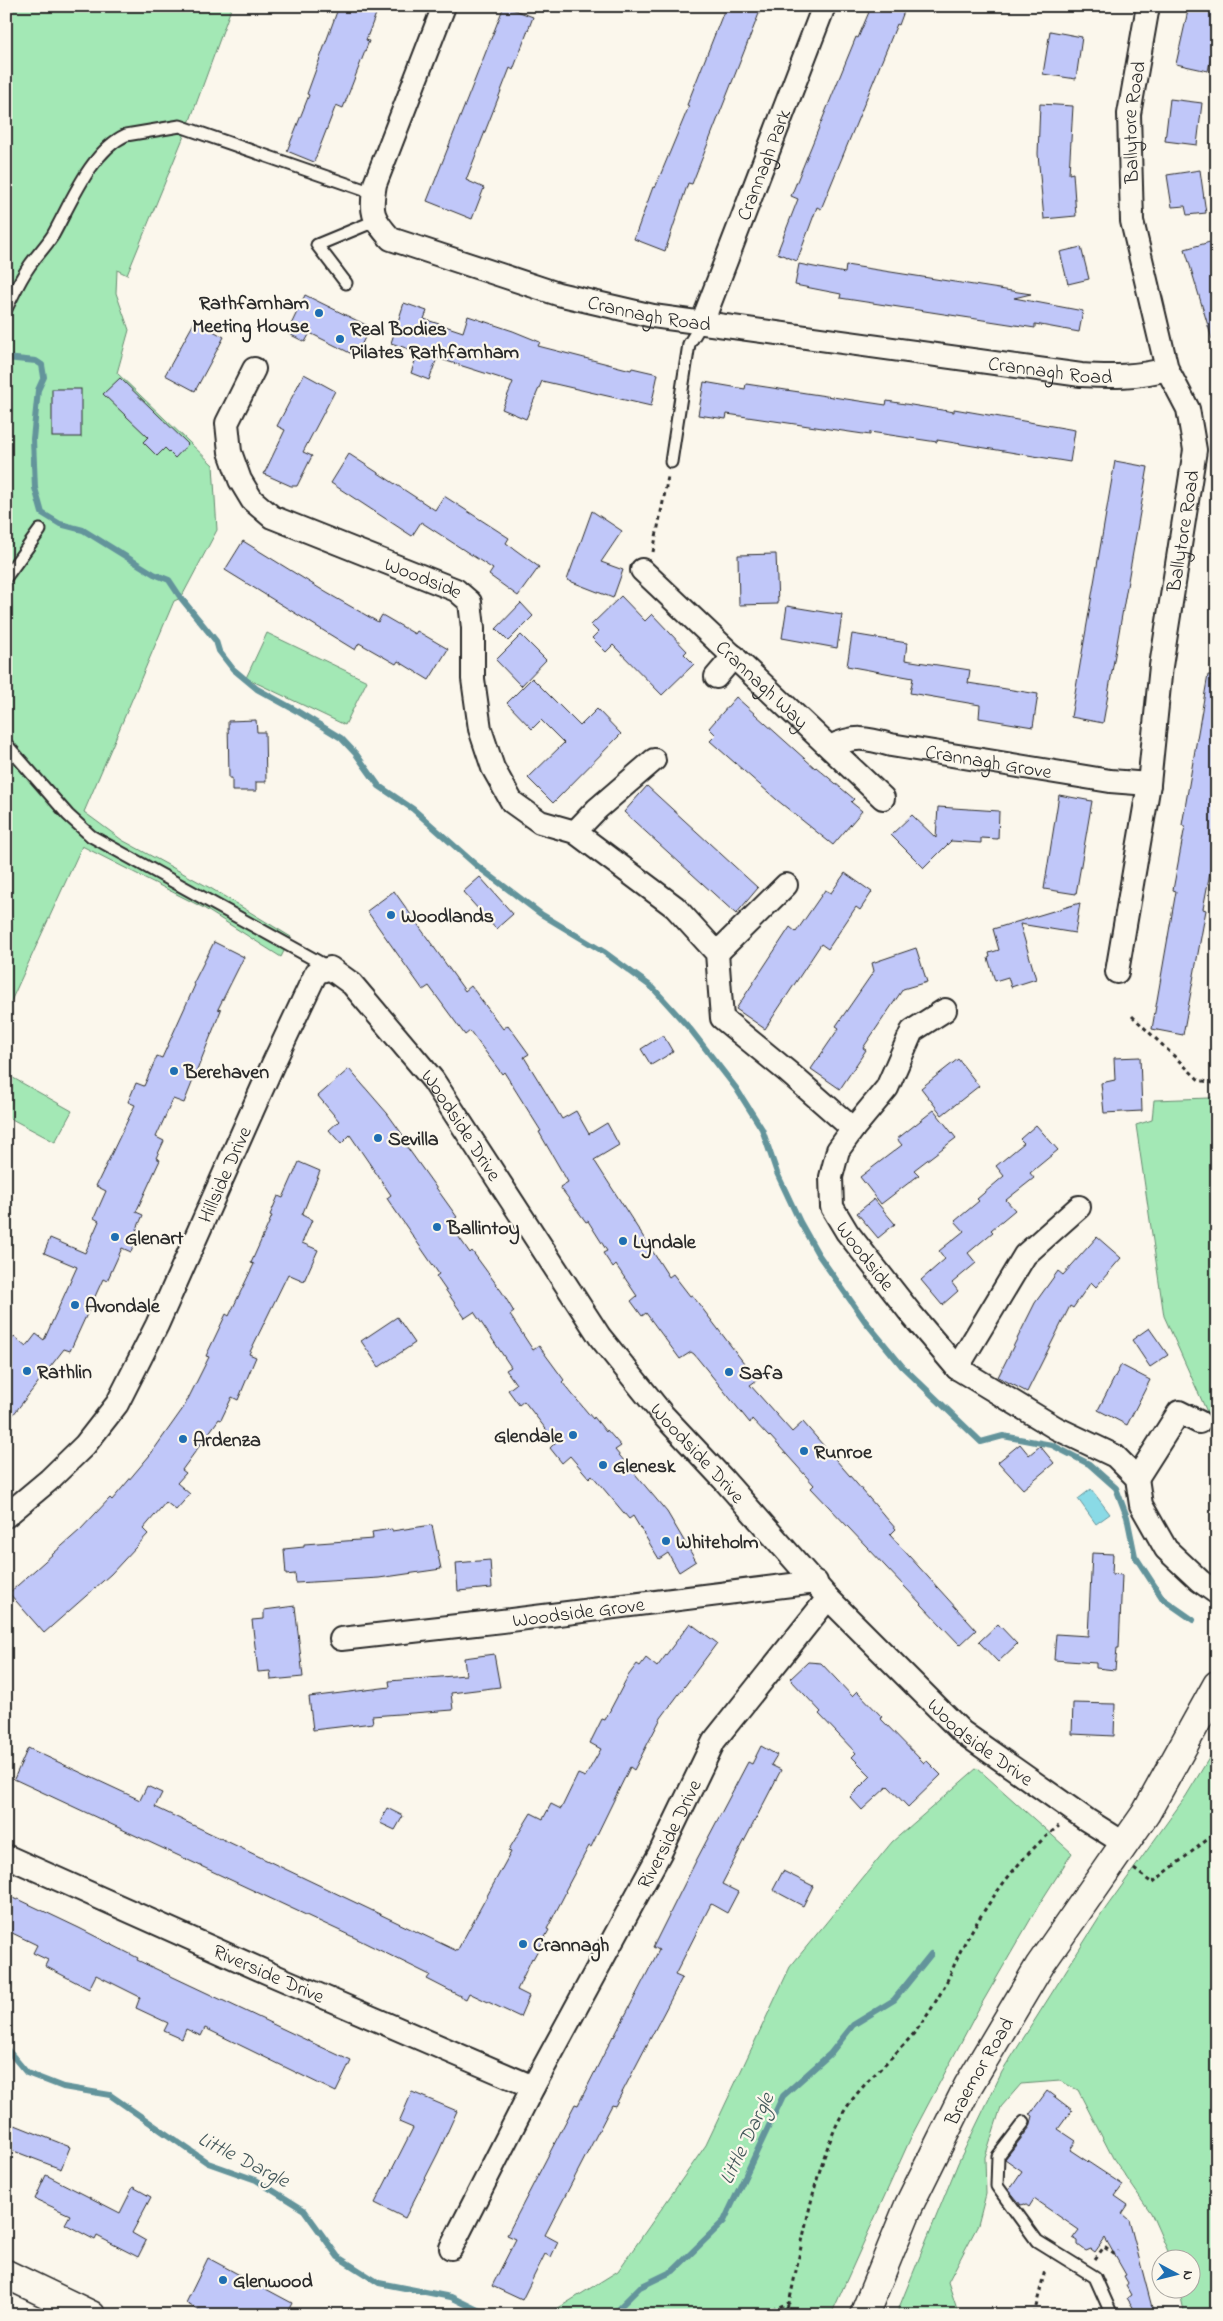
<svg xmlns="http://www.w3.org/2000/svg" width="1223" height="2321" font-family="'Indie Flower',sans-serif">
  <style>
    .green { fill: #a3e8b5; stroke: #678a70 }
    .water { fill: #8adae6; stroke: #64949b }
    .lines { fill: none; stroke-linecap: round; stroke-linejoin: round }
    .stream { stroke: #64949b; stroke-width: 6 }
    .building { fill: #c0c7f9; stroke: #2b2b2b }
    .service-casing { stroke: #2b2b2b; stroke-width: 15 }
    .minor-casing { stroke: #2b2b2b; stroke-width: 26 }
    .tertiary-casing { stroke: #2b2b2b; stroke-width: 31 }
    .secondary-casing { stroke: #2b2b2b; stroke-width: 31 }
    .path { stroke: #2b2b2b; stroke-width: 3; stroke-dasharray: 4 4; stroke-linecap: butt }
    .service { stroke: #fbf7ec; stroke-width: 11 }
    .minor { stroke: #fbf7ec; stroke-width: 22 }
    .tertiary { stroke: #fbf7ec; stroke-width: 28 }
    .secondary { stroke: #fbf7ec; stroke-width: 28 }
    .poi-dot { fill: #1f6fb2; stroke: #fbf7ec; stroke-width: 2 }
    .labels { text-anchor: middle; stroke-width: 4.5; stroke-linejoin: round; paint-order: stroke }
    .street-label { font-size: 20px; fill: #2b2b2b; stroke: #fbf7ec }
    .poi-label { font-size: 20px; font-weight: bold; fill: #2b2b2b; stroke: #fbf7ec; text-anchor: start }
    .water-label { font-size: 21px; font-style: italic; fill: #43575a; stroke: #fbf7ec }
  </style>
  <rect width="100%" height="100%" fill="#fbf7ec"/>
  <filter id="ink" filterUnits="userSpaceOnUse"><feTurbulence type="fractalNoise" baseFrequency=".02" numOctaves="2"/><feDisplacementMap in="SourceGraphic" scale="10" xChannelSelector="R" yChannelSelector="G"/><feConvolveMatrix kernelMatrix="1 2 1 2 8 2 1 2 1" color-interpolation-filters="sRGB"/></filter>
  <g filter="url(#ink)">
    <!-- green -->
    <g class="green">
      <polygon points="6,6 232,6 188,126 127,275 117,270 116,293 129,330 117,373 213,465 217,530 181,598 174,601 84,812 122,840 212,889 291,937 281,957 202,907 82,846 6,1012"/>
      <polygon points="267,633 367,681 345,725 246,678"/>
      <polygon points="6,1074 72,1111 55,1142 6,1116"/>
      <polygon points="1217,1095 1217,1417 1207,1412 1164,1316 1136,1125 1152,1120 1154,1100 1209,1098"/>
      <polygon points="1217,1745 1217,2315 1185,2315 1179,2289 1190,2288 1190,2258 1171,2258 1151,2213 1113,2158 1078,2090 1060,2081 1021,2084 1001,2107 985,2157 986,2194 978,2225 948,2282 959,2315 896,2315 958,2163 1002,2072 1103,1912 1186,1796"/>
      <polygon points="977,1768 1072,1853 1040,1903 978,2010 912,2135 831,2315 547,2315 618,2271 706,2145 790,1967 892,1842"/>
    </g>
    <!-- water -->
    <polygon class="water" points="1091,1489 1110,1514 1096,1524 1078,1499"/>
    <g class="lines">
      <!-- stream -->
      <g class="stream">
        <polyline points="6,358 36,361 42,365 44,377 38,390 33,439 35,488 42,513 60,524 83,530 154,574 169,580 181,598 216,641 219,651 233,669 257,689 297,711 341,738 356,754 379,786 413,809 476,865 541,914 604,952 653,988 691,1030 736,1088 762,1129 777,1173 800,1222 818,1254 865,1321 902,1366 981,1442 1003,1436 1052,1445 1089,1464 1116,1488 1127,1517 1135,1556 1163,1599 1193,1620"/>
        <polyline points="6,2048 27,2073 63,2087 110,2095 208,2163 256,2180 304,2210 338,2257 379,2283 451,2297 488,2315"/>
        <polyline points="612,2315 640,2287 673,2271 724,2221 783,2096 830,2054 853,2025 894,2000 931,1954"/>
      </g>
    </g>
    <!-- building -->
    <g class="building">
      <polygon points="339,6 379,6 366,40 369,41 343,108 336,105 314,162 287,151 309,95 307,94"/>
      <polygon points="504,6 533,17 513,70 510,68 466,180 484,188 472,219 427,201"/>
      <polygon points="726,6 747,6 760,11 692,184 688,183 665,251 634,239 653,187 655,188 689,106 687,105"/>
      <polygon points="855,6 906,6 899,25 897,24 821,209 817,207 797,261 777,253 798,199 791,196 856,37 858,38 869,12"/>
      <polygon points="1189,6 1217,6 1217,31 1208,71 1176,64"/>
      <polygon points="1050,31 1082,37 1076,79 1043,74"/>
      <polygon points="1170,99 1202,103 1197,145 1165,141"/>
      <polygon points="1040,104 1073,106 1069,174 1073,173 1076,216 1044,219 1038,154"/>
      <polygon points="1200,170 1206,213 1187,215 1185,206 1172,207 1167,175"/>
      <polygon points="1217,240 1217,338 1212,339 1185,249"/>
      <polygon points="1081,247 1089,279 1068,284 1060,252"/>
      <polygon points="799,264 845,273 846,265 1031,294 1014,298 1083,311 1079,332 1035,324 1035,328 840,298 841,294 795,285"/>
      <polygon points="305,295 370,327 356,356 310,333 305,342 287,333"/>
      <polygon points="404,303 427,311 424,319 463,332 468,316 513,331 540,342 538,346 631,370 632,368 658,374 651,406 542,381 526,419 502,409 513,382 437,358 429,380 411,373 418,352 391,343"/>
      <polygon points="195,321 224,337 195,391 165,375"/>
      <polygon points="304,374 335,391 303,452 312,456 297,486 291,486 264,474 285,430 277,426"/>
      <polygon points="120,378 188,444 175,458 165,448 157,456 143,442 148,437 103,394"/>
      <polygon points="704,382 745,389 746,384 886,405 887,401 954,412 954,409 1075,430 1070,462 937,440 937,442 870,432 870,435 727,414 726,419 698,415"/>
      <rect x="52" y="389" width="29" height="48"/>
      <polygon points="349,454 435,510 444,496 509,538 506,543 539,567 518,596 489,575 493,569 421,522 412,536 331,483"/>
      <polygon points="1115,461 1148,467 1103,723 1071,717"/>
      <polygon points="592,511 622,531 601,562 623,570 613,598 567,580"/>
      <polygon points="243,541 327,593 378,622 382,615 415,634 417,631 448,649 429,680 398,661 396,664 359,643 355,650 225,570"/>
      <polygon points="776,554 778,604 739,605 738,555"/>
      <polygon points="621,596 645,621 652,614 687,651 684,654 694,664 662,695 613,645 606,652 592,638 598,632 591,625"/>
      <polygon points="521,603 533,616 508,641 496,629"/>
      <polygon points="787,606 842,615 837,648 782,638"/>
      <polygon points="852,634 907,643 905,660 970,670 968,683 1038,694 1033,727 979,718 980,705 910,693 913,678 847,666"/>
      <polygon points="521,635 546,660 521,686 496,660"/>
      <polygon points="1208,675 1217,676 1217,816 1212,840 1216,841 1203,909 1206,910 1183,1035 1152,1029 1176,891 1173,890 1185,826 1182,825"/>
      <polygon points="532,678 580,726 597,709 621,734 553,803 528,778 564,743 541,720 532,729 507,703"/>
      <polygon points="736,697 815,768 816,767 854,799 851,802 862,811 833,845 777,800 710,741 716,735 709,728"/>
      <polygon points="256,720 257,732 265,732 266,782 256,782 256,791 232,791 232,778 229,778 228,721"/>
      <polygon points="647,786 758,888 736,914 624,812"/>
      <polygon points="1059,795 1092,801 1076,894 1044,889"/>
      <polygon points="938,807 999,811 998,839 981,838 981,843 951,841 924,868 891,835 912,815 936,838"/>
      <polygon points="845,873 872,892 860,910 856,907 828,949 821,944 765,1029 736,1009 790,927 796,932 825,890 831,893"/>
      <polygon points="480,877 513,914 496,929 463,892"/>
      <polygon points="394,891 465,991 471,986 503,1029 508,1025 529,1054 524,1057 562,1119 576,1111 589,1134 607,1123 619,1145 594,1160 669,1277 673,1274 690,1296 692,1295 757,1380 750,1385 792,1432 803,1422 896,1529 890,1535 976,1630 960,1645 811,1488 814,1485 770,1436 769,1437 752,1419 750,1423 694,1354 691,1352 680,1359 646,1313 642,1316 631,1301 637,1296 616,1265 613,1268 603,1253 607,1251 588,1221 586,1222 560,1187 568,1182 539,1132 541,1131 504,1072 502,1074 470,1031 465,1035 429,986 423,990 367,911"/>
      <polygon points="1080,903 1075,933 1020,924 1036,979 1011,987 1008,977 995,981 988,958 990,957 989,953 999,950 993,929"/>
      <polygon points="214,942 244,957 218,1009 221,1010 184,1103 173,1099 156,1137 164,1141 156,1158 160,1160 136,1212 143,1215 136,1231 140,1233 131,1252 122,1248 107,1281 103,1279 70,1351 64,1349 6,1424 6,1347 14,1337 26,1347 36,1334 44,1340 77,1267 44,1253 50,1238 85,1253 99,1221 94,1218 106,1191 96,1186 135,1105 128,1102 136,1083 144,1086 157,1056 162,1058 195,985 193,984"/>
      <polygon points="916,948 927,982 903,989 863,1048 866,1050 840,1089 811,1069 839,1028 836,1026 874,971 872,963"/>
      <polygon points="663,1035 673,1052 651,1065 641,1049"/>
      <polygon points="1140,1057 1142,1111 1104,1113 1101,1083 1115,1080 1114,1058"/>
      <polygon points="958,1059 979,1086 942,1115 921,1088"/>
      <polygon points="349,1069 387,1113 405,1138 402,1140 457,1217 449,1223 470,1253 472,1251 502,1292 514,1312 510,1315 533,1350 539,1346 564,1380 562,1382 593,1419 594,1417 606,1432 607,1430 621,1446 615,1450 667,1512 696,1561 679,1572 668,1553 659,1559 633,1516 629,1519 592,1475 589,1478 570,1456 562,1463 550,1448 556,1442 524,1401 519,1405 508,1390 516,1384 506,1370 511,1367 474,1312 465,1318 436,1276 439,1274 388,1200 387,1198 391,1195 350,1135 341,1144 329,1130 339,1121 318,1096"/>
      <polygon points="934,1110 956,1138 914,1170 919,1175 881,1204 860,1177 902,1145 897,1139"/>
      <polygon points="1036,1125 1058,1150 1030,1173 1034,1178 1006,1200 1015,1210 991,1230 993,1232 968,1253 976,1263 952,1283 958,1291 942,1305 921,1280 945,1259 939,1251 964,1231 955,1221 979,1201 977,1199 1004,1176 996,1166 1024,1143 1020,1139"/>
      <polygon points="299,1162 320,1171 302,1215 312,1220 302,1243 318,1250 304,1281 288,1274 249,1354 256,1357 238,1400 232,1397 221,1420 219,1419 182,1470 186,1473 177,1483 190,1494 176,1510 166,1502 143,1529 148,1534 111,1574 44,1633 9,1593 80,1530 110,1498 112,1500 150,1455 184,1407 209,1357 206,1356 226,1314 229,1316 254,1264 251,1263 272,1216 270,1215 278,1196 283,1198"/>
      <polygon points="874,1199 895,1224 878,1238 857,1213"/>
      <polygon points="1097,1237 1121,1258 1096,1287 1091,1282 1073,1308 1070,1306 1027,1392 998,1377 1035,1303 1058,1271 1063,1275"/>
      <polygon points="397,1317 415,1343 379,1367 361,1341"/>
      <polygon points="1149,1328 1168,1355 1150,1367 1132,1340"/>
      <polygon points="1121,1365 1150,1380 1127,1425 1098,1410"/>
      <polygon points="1020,1444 1029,1455 1040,1446 1054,1463 1023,1489 998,1462"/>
      <polygon points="432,1525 441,1569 379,1578 296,1583 295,1574 286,1575 284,1549 304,1547 304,1544 373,1539 372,1532 392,1529 392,1531"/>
      <polygon points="1092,1553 1113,1554 1112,1574 1122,1575 1119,1648 1117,1648 1115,1670 1096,1668 1096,1663 1054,1660 1056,1634 1088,1636"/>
      <polygon points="490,1560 492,1588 458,1591 456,1563"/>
      <polygon points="295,1606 303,1677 271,1680 270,1671 258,1672 252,1620 264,1619 264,1610"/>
      <polygon points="690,1623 717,1643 661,1718 634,1770 630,1767 591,1847 589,1846 565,1891 566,1892 547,1929 549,1930 533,1959 532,1958 517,1990 529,1996 520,2017 469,1993 466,1999 427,1979 430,1975 351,1936 14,1779 28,1748 140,1800 147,1786 162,1793 155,1807 457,1951 511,1852 508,1851 531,1813 543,1819 551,1804 561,1809 578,1774 585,1777 601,1749 590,1743 602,1719 605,1720 628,1676 637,1664 640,1666 646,1658 657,1667"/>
      <polygon points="998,1624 1017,1644 998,1662 979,1642"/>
      <polygon points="494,1654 500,1687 451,1693 453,1710 372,1716 373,1723 313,1730 309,1697 390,1687 389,1681 466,1675 464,1658"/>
      <polygon points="808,1662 821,1663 852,1696 857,1691 882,1717 880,1718 924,1763 927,1761 941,1775 908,1807 888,1786 862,1810 850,1797 871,1776 852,1757 856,1753 819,1714 821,1712 790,1679"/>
      <polygon points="1073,1703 1115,1704 1114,1736 1072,1734"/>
      <polygon points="761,1746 777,1755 771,1765 781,1770 722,1884 738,1892 727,1913 711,1904 675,1975 682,1978 615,2106 612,2105 545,2235 558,2242 551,2257 545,2254 522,2300 492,2286 516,2239 507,2235 575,2104 578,2105 613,2036 614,2037 659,1950 653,1947 697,1859 748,1762 752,1764"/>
      <polygon points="387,1808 403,1816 395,1830 380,1823"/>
      <polygon points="783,1871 813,1886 803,1906 773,1890"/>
      <polygon points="6,1895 17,1900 18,1899 79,1928 138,1958 137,1960 351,2061 336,2092 205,2028 201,2036 186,2029 182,2039 164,2031 168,2023 136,2008 140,1997 96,1975 89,1989 45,1966 48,1960 33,1953 37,1945 6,1930"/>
      <polygon points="1047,2091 1072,2110 1058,2129 1076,2141 1070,2150 1123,2185 1115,2196 1128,2205 1122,2214 1129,2220 1154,2315 1138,2315 1127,2298 1131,2295 1126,2286 1128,2283 1124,2276 1126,2275 1105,2238 1095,2252 1091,2249 1086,2251 1078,2245 1078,2241 1073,2238 1079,2230 1034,2199 1029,2207 1025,2204 1021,2205 1009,2190 1022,2171 1005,2159 1030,2127 1033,2116 1030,2114"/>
      <polygon points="412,2092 457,2111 438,2153 405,2218 375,2203 413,2128 399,2122"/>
      <polygon points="15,2125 70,2147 61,2169 6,2148"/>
      <polygon points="46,2175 120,2213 133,2187 151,2197 132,2233 146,2241 138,2257 97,2236 95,2240 65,2224 70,2215 35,2199"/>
      <polygon points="208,2258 292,2303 286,2315 207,2315 186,2303"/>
    </g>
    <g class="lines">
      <defs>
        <g id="service">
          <polyline points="346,283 317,245 375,221"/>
          <path d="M6,309C13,295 20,279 30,265C37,255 46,246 53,235C71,203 91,151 126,135L180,126L373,193"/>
          <polyline points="671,462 689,344 702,323"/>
          <polyline points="6,577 40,530"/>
          <polyline points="6,744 68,815 91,836 328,967"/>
          <polyline points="1024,2122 998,2156 997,2186 1037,2241 1095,2277 1112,2315"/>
        </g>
        <g id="minor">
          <path id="s1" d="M444,6L375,184C370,212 372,218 391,239L558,294L653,316L1081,375C1111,377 1137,377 1167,369"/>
          <path id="s2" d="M702,323L824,6"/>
          <path id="s3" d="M254,369L227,423L230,452L240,480L252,500L272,517L456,590L470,602L473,628V679L480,729L493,768L512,802L540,822L575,832L675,907L717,953L722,1018L788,1072L853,1129L838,1150L831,1177L832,1207L847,1232L912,1315L957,1368L1056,1428L1115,1456L1137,1478L1141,1505L1166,1549L1200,1581L1217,1593"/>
          <path id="s4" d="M642,570L883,798"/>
          <polyline points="716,677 734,656"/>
          <path id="s5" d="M830,747C854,735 867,738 891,745L1110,781L1149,784"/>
          <polyline points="575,832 597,809 654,760"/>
          <polyline points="717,953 786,885"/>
          <path id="s6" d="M1117,972L1149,784L1161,666L1195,450L1188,409L1167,369L1132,221L1129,114L1148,6"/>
          <polyline points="853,1129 887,1088 912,1031 945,1010"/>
          <polyline points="957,1368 1025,1255 1079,1207"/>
          <polyline points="1137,1478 1179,1412 1199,1422"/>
          <path id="s7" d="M6,1516L49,1480L85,1445L117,1404L157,1325L273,1064L316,973L330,968L352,984L433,1080L600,1337L663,1415L723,1479L828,1598L962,1732L1087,1820L1125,1844"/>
          <path id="s8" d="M341,1639L502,1621L816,1582"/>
          <path id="s9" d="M6,1856L275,1976L533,2087"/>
          <path id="s10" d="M451,2248L533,2087L660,1853L714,1741L828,1598"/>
        </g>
        <polyline id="tertiary" points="6,2274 91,2315"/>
        <g id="secondary">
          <path id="s11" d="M864,2315L909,2205L968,2086L1040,1965L1146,1813L1217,1685"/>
        </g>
      </defs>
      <!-- service casing -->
      <use href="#service" class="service-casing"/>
      <!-- minor casing -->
      <use href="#minor" class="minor-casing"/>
      <!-- tertiary casing -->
      <use href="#tertiary" class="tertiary-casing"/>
      <!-- secondary casing -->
      <use href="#secondary" class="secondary-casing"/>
      <!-- path -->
      <g class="path">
        <polyline points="653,552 668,477"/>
        <polyline points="1132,1016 1199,1080 1217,1084"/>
        <polyline points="1134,1869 1152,1883 1217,1832"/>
        <polyline points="1095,2259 1104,2247 1114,2254 1118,2251"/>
        <path d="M757,2315L789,2303C802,2246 811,2185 834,2131C851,2088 895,2060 922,2023C931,2010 940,1995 947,1981C953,1969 957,1957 963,1946C987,1903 1019,1856 1059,1826"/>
        <polyline points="782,2315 789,2304"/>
        <polyline points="1034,2315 1045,2270"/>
      </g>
      <!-- service -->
      <use href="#service" class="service"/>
      <!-- minor -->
      <use href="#minor" class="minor"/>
      <!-- tertiary -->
      <use href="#tertiary" class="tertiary"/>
      <!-- secondary -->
      <use href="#secondary" class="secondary"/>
    </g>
  </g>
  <!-- markers -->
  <g class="poi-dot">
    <circle cx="319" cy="313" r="5"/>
    <circle cx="340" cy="339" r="5"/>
    <circle cx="391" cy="915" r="5"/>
    <circle cx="174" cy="1071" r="5"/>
    <circle cx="378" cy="1138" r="5"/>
    <circle cx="437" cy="1227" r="5"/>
    <circle cx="115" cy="1237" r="5"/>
    <circle cx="623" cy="1241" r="5"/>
    <circle cx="75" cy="1305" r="5"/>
    <circle cx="27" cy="1371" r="5"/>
    <circle cx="729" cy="1372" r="5"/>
    <circle cx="573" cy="1435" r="5"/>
    <circle cx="183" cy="1439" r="5"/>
    <circle cx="804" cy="1451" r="5"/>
    <circle cx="603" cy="1465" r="5"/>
    <circle cx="666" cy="1541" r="5"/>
    <circle cx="523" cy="1944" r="5"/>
    <circle cx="223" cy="2280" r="5"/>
  </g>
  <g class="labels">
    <!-- street labels -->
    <g class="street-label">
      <text dy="7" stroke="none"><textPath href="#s6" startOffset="866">Ballytore Road</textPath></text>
      <text dy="7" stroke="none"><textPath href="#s2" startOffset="170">Crannagh Park</textPath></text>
      <text dy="7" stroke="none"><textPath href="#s1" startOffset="521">Crannagh Road</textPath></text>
      <text dy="7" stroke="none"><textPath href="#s1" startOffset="926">Crannagh Road</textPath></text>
      <text dy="7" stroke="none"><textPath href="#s6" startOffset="446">Ballytore Road</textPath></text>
      <text dy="7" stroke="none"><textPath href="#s3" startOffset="332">Woodside</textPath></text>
      <text dy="7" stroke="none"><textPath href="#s4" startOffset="166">Crannagh Way</textPath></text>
      <text dy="7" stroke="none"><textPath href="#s5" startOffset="162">Crannagh Grove</textPath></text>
      <text dy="7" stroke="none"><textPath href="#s7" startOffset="854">Woodside Drive</textPath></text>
      <text dy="7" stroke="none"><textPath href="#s7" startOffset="412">Hillside Drive</textPath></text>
      <text dy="7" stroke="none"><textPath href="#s3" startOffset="1231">Woodside</textPath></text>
      <text dy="7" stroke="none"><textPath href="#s7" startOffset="1259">Woodside Drive</textPath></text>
      <text dy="7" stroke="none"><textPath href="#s8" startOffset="239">Woodside Grove</textPath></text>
      <text dy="7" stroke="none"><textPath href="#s7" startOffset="1664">Woodside Drive</textPath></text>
      <text dy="7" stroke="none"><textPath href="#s10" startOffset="468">Riverside Drive</textPath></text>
      <text dy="7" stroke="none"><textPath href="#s9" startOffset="288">Riverside Drive</textPath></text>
      <text dy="7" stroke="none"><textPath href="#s11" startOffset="270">Braemor Road</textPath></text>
    </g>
    <!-- poi labels -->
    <g class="poi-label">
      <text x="309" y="309" text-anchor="end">Rathfarnham<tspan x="309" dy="23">Meeting House</tspan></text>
      <text x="350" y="335">Real Bodies<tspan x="350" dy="23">Pilates Rathfarnham</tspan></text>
      <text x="401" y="922">Woodlands</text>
      <text x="184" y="1078">Berehaven</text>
      <text x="388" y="1145">Sevilla</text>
      <text x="447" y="1234">Ballintoy</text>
      <text x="125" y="1244">Glenart</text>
      <text x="633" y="1248">Lyndale</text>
      <text x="85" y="1312">Avondale</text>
      <text x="37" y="1378">Rathlin</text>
      <text x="739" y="1379">Safa</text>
      <text x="563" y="1442" text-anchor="end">Glendale</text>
      <text x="193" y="1446">Ardenza</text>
      <text x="814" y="1458">Runroe</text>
      <text x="613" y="1472">Glenesk</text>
      <text x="676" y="1548">Whiteholm</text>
      <text x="533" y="1951">Crannagh</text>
      <text x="233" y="2287">Glenwood</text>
    </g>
    <!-- water labels -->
    <g class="water-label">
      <text transform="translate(746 2138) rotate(-64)" y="7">Little Dargle</text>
      <text transform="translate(244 2159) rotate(27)" y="7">Little Dargle</text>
    </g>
  </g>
  <!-- margin -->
  <rect width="1223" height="2321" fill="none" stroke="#fbf7ec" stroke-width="25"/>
  <rect x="12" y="12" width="1198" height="2296" fill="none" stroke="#2b2b2b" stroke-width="2" filter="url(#ink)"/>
  <!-- north arrow -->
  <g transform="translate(1176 2274) rotate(97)"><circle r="24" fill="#fbf7ec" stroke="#a8a59f"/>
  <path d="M0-4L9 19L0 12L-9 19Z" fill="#1f6fb2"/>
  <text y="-8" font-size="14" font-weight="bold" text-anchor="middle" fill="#2b2b2b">N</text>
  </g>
</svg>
